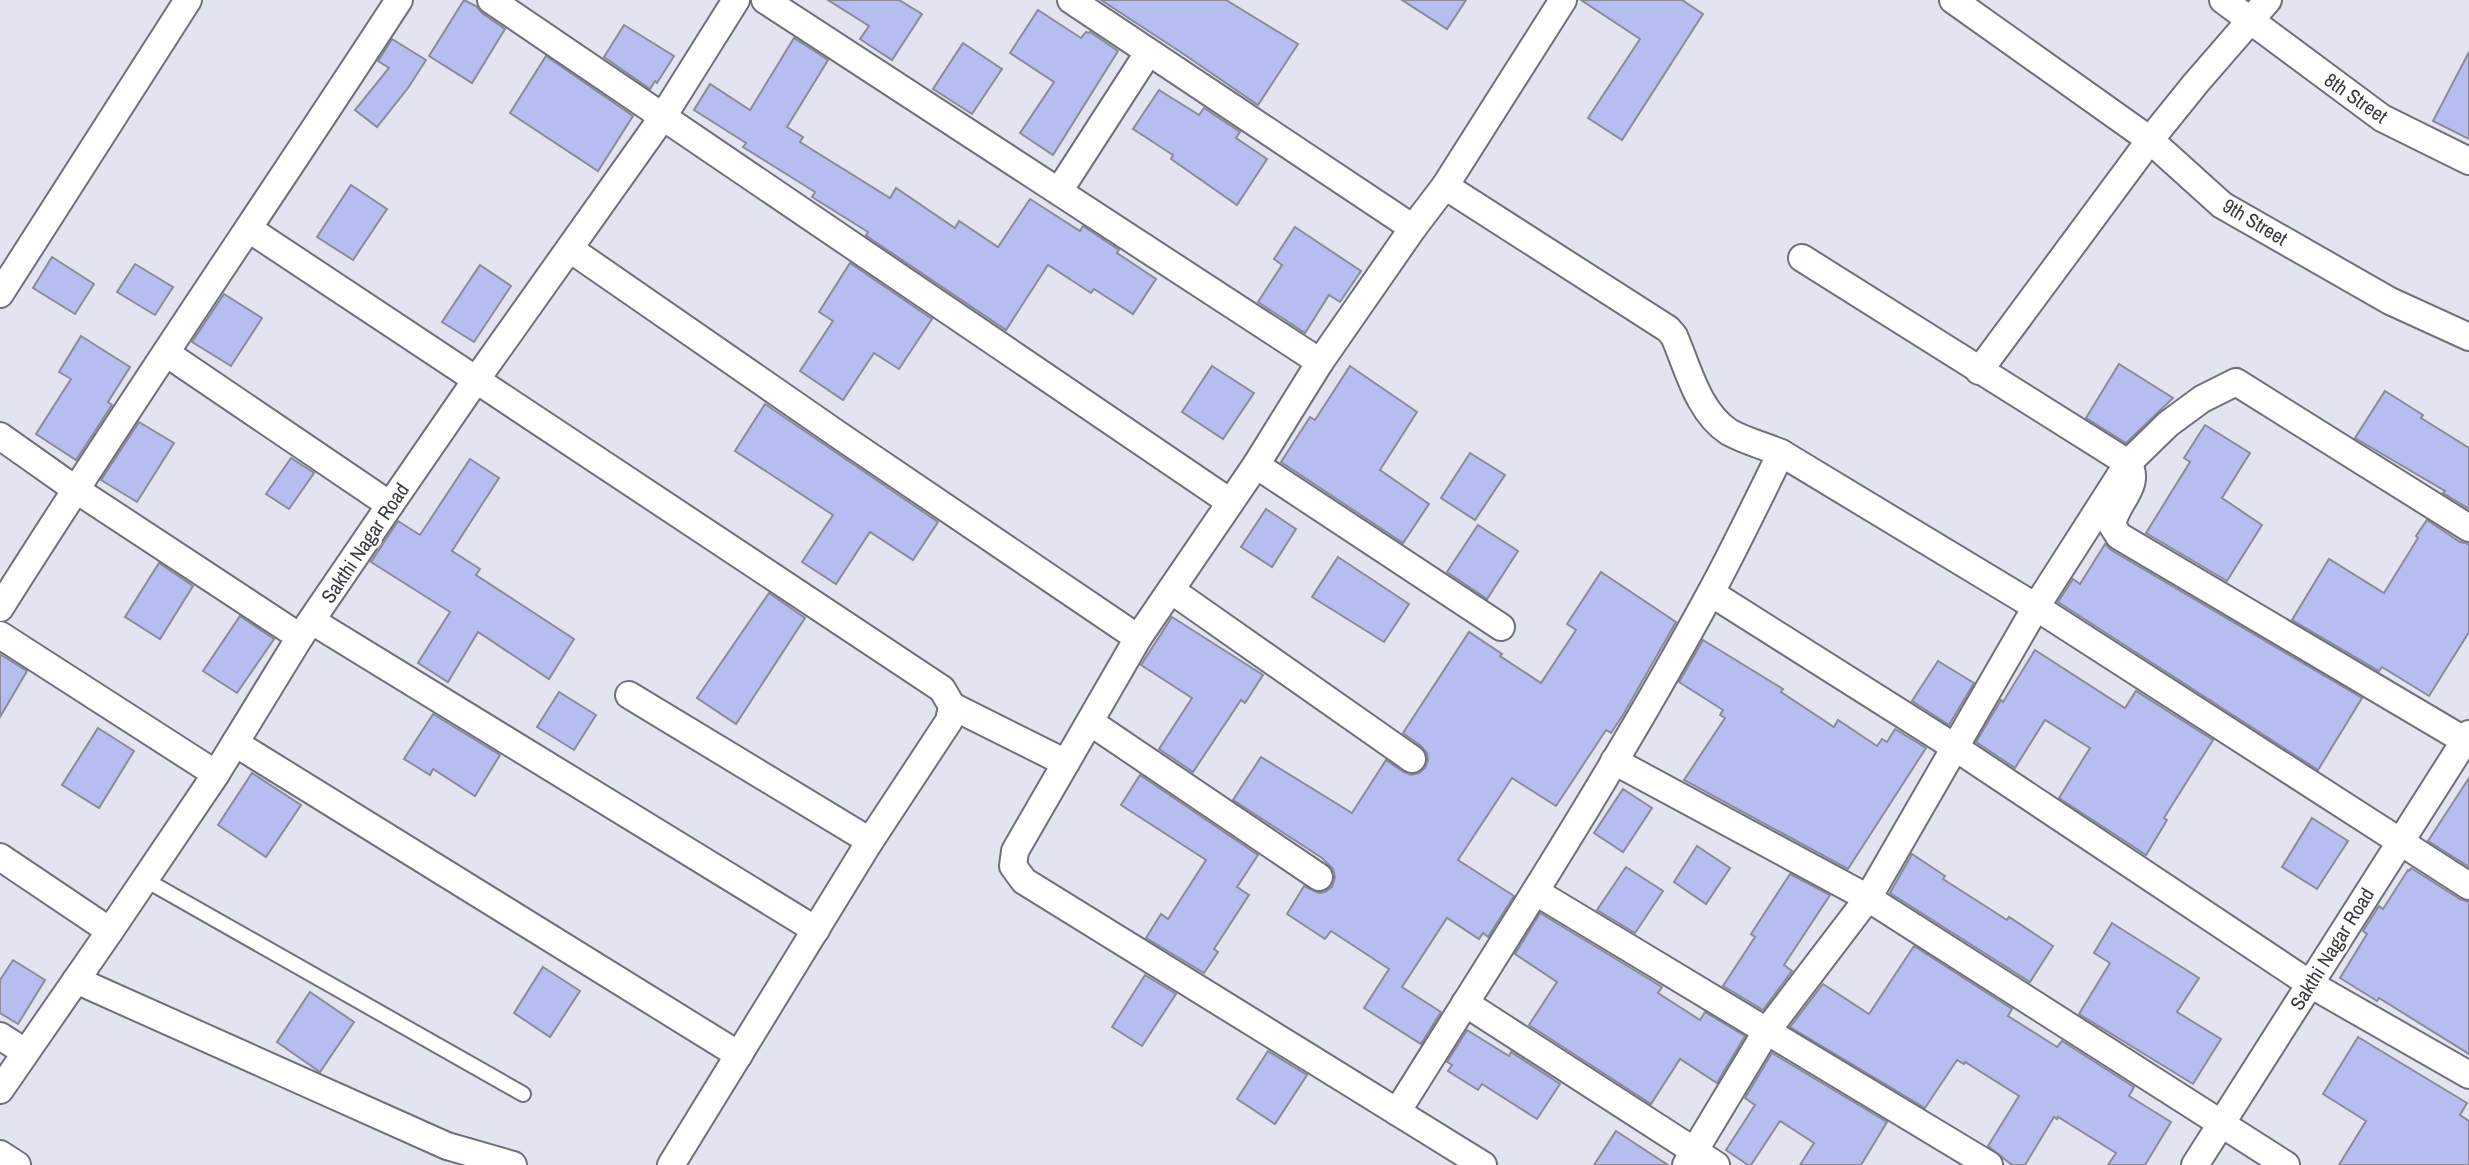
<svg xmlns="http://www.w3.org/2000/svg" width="2469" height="1165" font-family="'Archivo Narrow',sans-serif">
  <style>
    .building { fill: #b5bdf1; stroke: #8b8c97; stroke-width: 2 }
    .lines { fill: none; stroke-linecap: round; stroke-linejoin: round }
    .service-casing { stroke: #6f707b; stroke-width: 18 }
    .minor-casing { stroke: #6f707b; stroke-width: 30 }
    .service { stroke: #fff; stroke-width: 14 }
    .minor { stroke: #fff; stroke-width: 26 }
    .labels { text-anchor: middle; stroke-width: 6; stroke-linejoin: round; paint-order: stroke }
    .street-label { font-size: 20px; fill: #3b3c40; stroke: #fff }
  </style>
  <rect width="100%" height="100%" fill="#e2e4ef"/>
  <!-- building -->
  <g class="building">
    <polygon points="464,0 476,6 482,13 505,29 472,83 429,56"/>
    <polygon points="828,0 899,0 922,14 892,60 860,39 869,26"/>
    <polygon points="1101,0 1226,0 1298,44 1258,105 1182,53"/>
    <polygon points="1402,0 1466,0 1447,29"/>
    <polygon points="1581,0 1682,0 1703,14 1622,140 1588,118 1640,39"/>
    <polygon points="1038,10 1081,38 1086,32 1088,33 1090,32 1118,51 1053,155 1020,133 1054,82 1010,53"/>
    <polygon points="624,25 674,56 657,83 655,81 650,89 604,57"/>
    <polygon points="794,38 828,60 787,127 803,137 800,142 890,198 896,188 955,228 959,221 998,247 1030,199 1080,231 1083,226 1119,250 1117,253 1156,279 1133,314 1094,289 1091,293 1048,265 1006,330 868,237 866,235 868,232 812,197 815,192 743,147 746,143 694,110 710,84 750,110"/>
    <polygon points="392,39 426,60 408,88 377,127 355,110 389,68 378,61"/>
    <polygon points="963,43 1002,69 972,114 933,89"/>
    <polygon points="2469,52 2469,139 2433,121"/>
    <polygon points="546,56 633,116 598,171 510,113"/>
    <polygon points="1159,90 1199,115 1204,108 1240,132 1236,138 1267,159 1237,205 1171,159 1173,155 1133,129"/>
    <polygon points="351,185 387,209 353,260 317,237"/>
    <polygon points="1295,227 1361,271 1340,302 1329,295 1305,333 1258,302 1282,265 1274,259"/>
    <polygon points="52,257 94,284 75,314 33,288"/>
    <polygon points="850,263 932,319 899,369 874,353 843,400 800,371 833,321 819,312"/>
    <polygon points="135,264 173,287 155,315 117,292"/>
    <polygon points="480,265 511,286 474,342 442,322"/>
    <polygon points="224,294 262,318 231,366 192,342"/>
    <polygon points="81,336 130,367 108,402 112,405 76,460 36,434 71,379 59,372"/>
    <polygon points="2119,364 2173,398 2126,443 2086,418"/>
    <polygon points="1212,366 1254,393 1223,439 1182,412"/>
    <polygon points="1350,366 1417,412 1380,470 1429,504 1403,543 1281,462 1310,417 1315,420"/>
    <polygon points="2385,391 2423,415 2421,418 2469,448 2469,509 2443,493 2445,491 2355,438"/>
    <polygon points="765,404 938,522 913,560 870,532 836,584 802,562 833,515 735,451"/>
    <polygon points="139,422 174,443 137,502 101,480"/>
    <polygon points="2205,425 2250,453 2222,498 2262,525 2227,581 2146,533 2190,462 2184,458"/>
    <polygon points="1470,453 1505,475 1475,520 1441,498"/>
    <polygon points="291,458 314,473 289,509 266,494"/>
    <polygon points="470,459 499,478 452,551 480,569 476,575 574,639 549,679 478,632 448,682 418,663 450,612 371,562 398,521 420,535"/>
    <polygon points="1266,509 1296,529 1272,567 1241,547"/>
    <polygon points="2427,520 2460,542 2469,544 2469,632 2429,696 2382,667 2379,671 2292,620 2329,559 2384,593 2418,538 2416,536"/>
    <polygon points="1478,525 1518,551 1487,599 1447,572"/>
    <polygon points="2105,544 2111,550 2362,698 2318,770 2058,602 2073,579 2080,584"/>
    <polygon points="1338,557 1409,604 1384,642 1312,597"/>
    <polygon points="159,563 193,586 160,639 125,617"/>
    <polygon points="1601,572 1676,622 1623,715 1611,733 1606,730 1556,806 1512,778 1458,860 1514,896 1488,937 1483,933 1479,939 1447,918 1402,987 1441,1012 1421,1044 1364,1008 1389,969 1331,931 1325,939 1287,914 1304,886 1319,893 1325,892 1332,887 1335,877 1333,869 1322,858 1233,800 1261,757 1352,813 1386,760 1404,772 1411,775 1419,773 1425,768 1428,760 1427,753 1421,746 1403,733 1469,632 1502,654 1500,656 1541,683 1576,630 1567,624"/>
    <polygon points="769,593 805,618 736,724 697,698"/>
    <polygon points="240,616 274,639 237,693 203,671"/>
    <polygon points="1172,617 1263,675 1245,703 1241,700 1193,772 1159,749 1192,698 1141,665"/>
    <polygon points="1703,640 1783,689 1781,692 1834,727 1838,720 1877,746 1882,739 1887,742 1895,729 1926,748 1848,869 1684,780 1725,718 1720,715 1723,710 1679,682"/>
    <polygon points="2035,650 2125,708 2136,691 2213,740 2164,818 2167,820 2146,855 2059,798 2090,748 2045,720 2015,768 1976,742 2001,700 2003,702"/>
    <polygon points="0,654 27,671 0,717"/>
    <polygon points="1938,661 1974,683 1949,725 1912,701"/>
    <polygon points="559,692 596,715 574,750 537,727"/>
    <polygon points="433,714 500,755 475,796 433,769 430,775 404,759"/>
    <polygon points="98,728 134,751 99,808 62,785"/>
    <polygon points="252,773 301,805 266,857 218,825"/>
    <polygon points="1140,775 1258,855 1237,887 1249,895 1214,949 1218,952 1204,973 1146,938 1161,914 1168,919 1206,860 1121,805"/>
    <polygon points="2469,778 2469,867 2428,841"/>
    <polygon points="1623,789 1652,808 1623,852 1594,833"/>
    <polygon points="2312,818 2348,841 2317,889 2282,867"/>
    <polygon points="1697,846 1730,868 1706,904 1674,882"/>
    <polygon points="1912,854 1945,876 1943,879 2007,920 2009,917 2053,946 2030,982 1890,893"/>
    <polygon points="1626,867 1663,891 1635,933 1597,910"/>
    <polygon points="2411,868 2460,899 2469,902 2469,1054 2379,998 2377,1001 2340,978 2367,934 2363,931 2379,906 2383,909 2408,870 2409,871"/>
    <polygon points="1790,874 1830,895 1784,965 1792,971 1763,1010 1723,986 1755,937 1751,934"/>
    <polygon points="1540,913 1662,987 1658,993 1700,1020 1705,1012 1745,1036 1717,1083 1680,1059 1651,1104 1529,1025 1557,982 1515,954"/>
    <polygon points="2112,923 2199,978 2177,1012 2221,1039 2193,1084 2079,1014 2110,963 2094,953"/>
    <polygon points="1914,946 2012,1009 2008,1016 2057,1047 2062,1041 2134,1087 2129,1096 2171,1122 2145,1165 2108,1165 2116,1153 2058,1117 2057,1119 2054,1117 2025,1165 2012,1165 1988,1146 2019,1096 1965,1062 1964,1064 1957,1060 1925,1108 1790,1027 1823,984 1869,1014"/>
    <polygon points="13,960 45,980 18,1024 0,1013 0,980"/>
    <polygon points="543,967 580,991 550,1037 514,1013"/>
    <polygon points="1145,975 1176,994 1142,1046 1112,1027"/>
    <polygon points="310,992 354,1022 320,1072 277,1042"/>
    <polygon points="1467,1030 1509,1056 1511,1052 1560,1084 1537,1119 1482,1084 1478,1090 1448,1071 1452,1065 1447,1062"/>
    <polygon points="2358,1037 2467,1103 2460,1115 2469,1121 2469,1165 2339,1165 2366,1121 2323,1094"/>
    <polygon points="1268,1051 1307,1075 1275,1124 1237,1099"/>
    <polygon points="1772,1053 1887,1122 1861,1165 1800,1165 1814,1143 1780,1121 1751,1165 1748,1165 1726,1150 1755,1105 1745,1098"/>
    <polygon points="1616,1131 1668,1165 1594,1165"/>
  </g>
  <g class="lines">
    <defs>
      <polyline id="service" points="144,879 523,1094"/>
      <g id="minor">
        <polyline points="491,0 1230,502"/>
        <polyline points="765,0 1320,362"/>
        <polyline points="1071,0 1413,228"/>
        <polyline points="1953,0 2150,140 1979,371"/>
        <polyline points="2223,0 2382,118 2469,161"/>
        <polyline points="2268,0 2196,83 2150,140 2222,205 2390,301 2469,337"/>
        <path d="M1445,186L1668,329L1674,336C1688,368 1698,412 1729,432C1745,441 1765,446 1781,453"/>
        <polyline points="1059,191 1148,53"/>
        <polyline points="249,229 942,689 952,706 949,721 870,841 671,1165"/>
        <polyline points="570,249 843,438 1138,638"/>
        <path d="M1802,258L2128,463C2142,486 2116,501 2112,525L2119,536L2469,743"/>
        <polyline points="0,294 188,0"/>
        <polyline points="166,353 390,505"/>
        <polyline points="0,436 75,489 300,637"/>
        <polyline points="1256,465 1501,627"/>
        <polyline points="1171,590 1412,759"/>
        <polyline points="1711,593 1956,748 2310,984 2469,1075"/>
        <path d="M0,608C129,403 267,203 399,0"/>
        <polyline points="312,621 816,930"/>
        <polyline points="0,635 216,774"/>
        <polyline points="629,695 870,841"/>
        <polyline points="952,706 1066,763"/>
        <polyline points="1090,722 1319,877"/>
        <polyline points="235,743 739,1055"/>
        <polyline points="1614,761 1868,898 2286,1165"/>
        <polyline points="0,857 110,931"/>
        <polyline points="1536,892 1989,1165"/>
        <polyline points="76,980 447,1146 513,1165"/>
        <polyline points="1465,1003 1716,1165"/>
        <polyline points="0,1036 25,1052"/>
        <polyline points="0,1090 110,931 216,774 300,637 390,505 476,380 662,118 736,0"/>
        <path d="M1397,1112C1504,941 1614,771 1710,594C1735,548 1758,500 1781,453L2036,607L2469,886"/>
        <polyline points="0,1154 17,1165"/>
        <polyline points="1483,1165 1024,881 1013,866 1015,851 1138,638 1256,465 1320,362 1413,228 1445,186 1563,0"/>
        <polyline points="1686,1165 1766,1032 1868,898 2036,607 2128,463 2168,424 2202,399 2236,382 2469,528"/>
        <polyline points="2195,1165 2469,734"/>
      </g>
    </defs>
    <!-- service casing -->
    <use href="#service" class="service-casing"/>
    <!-- minor casing -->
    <use href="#minor" class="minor-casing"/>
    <!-- service -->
    <use href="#service" class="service"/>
    <!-- minor -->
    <use href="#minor" class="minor"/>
  </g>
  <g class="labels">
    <!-- street labels -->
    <g class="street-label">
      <text transform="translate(2356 98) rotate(35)" y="7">8th Street</text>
      <text transform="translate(2255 222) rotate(31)" y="7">9th Street</text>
      <text transform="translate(365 543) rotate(-56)" y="7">Sakthi Nagar Road</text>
      <text transform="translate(2332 949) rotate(-58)" y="7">Sakthi Nagar Road</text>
    </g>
  </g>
</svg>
